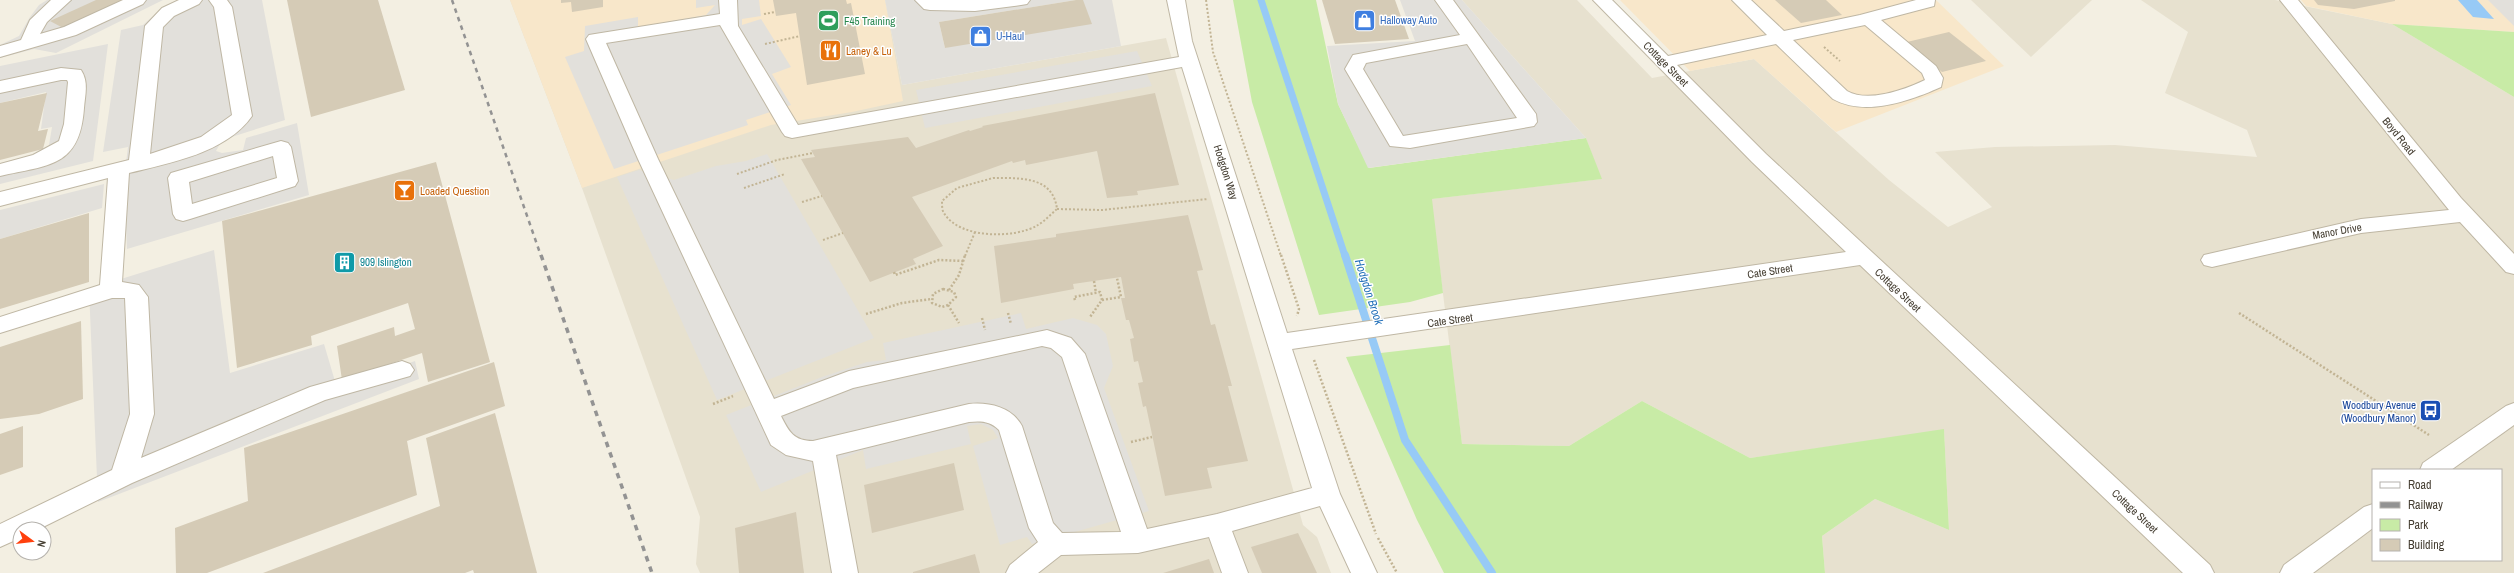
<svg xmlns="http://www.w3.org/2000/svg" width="2514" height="573" font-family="'Archivo Narrow',sans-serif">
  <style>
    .residential { fill: #e7e1cf; fill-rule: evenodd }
    .commercial { fill: #f8e7ca }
    .green { fill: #c8eba6 }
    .parking { fill: #e2e0db }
    .water { fill: #97caf6 }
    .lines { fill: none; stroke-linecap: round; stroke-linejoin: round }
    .stream-far1 { stroke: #97caf6; stroke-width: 7 }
    .stream { stroke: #97caf6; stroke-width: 8 }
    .building { fill: #d5cbb6 }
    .minor-casing { stroke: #bfb7a4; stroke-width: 2 }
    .path-far1 { stroke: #c2b494; stroke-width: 2; stroke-dasharray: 2 2; stroke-linecap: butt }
    .path { stroke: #c2b494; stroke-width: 2.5; stroke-dasharray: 2 2; stroke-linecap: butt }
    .minor { fill: #fff; fill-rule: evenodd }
    .rail-far1 { stroke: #939393; stroke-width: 2.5; stroke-dasharray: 4.5 4.5; stroke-linecap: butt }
    .rail { stroke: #939393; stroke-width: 3.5; stroke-dasharray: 5.5 5.5; stroke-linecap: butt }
    .labels { text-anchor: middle; stroke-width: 3; stroke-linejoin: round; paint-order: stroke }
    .shop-label { font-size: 11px; fill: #366cbe; stroke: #fff; text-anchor: start }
    .leisure-label { font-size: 11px; fill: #27864d; stroke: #fff; text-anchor: start }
    .food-label { font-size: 11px; fill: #c56008; stroke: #fff; text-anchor: start }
    .street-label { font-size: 11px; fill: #453e32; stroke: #fff }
    .culture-label { font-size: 11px; fill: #0d838f; stroke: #fff; text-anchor: start }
    .transit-label { font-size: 11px; fill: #164399; stroke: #fff; text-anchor: end }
    .water-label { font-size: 12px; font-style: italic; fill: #2370b9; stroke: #fff }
  </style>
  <rect width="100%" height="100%" fill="#f3efe2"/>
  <!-- residential -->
  <g class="residential">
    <polygon points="510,0 885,0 902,85 1166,38 1303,525 1317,537 1331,573 700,573 696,564 700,517 582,188"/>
    <path d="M1462,0H1577L1652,78L1754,59L1889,180L1948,227L1992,207L1935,152L1995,147L2115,145L2257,157L2247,130L2165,93L2188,32L2141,0H2275L2392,24L2514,97V573H1825L1822,536L1875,499L1949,530L1944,430L1750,458L1642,401L1569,446L1462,444L1431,199L1601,179L1586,138ZM2373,470H2501V560H2373Z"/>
    <polygon points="1971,0 2092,0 2031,57"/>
  </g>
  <!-- commercial -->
  <g class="commercial">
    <polygon points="510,0 885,0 903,101 852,112 771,125 582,188"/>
    <polygon points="1620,0 1936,0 2004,66 1836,132 1754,59 1690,71"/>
    <polygon points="2301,0 2514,0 2514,32 2392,24 2306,6"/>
  </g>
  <!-- green -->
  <g class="green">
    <polygon points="1233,0 1316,0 1338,104 1369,168 1586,138 1602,179 1432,199 1443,293 1410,302 1319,315 1252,102"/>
    <polygon points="2392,24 2514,32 2514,97"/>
    <polygon points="1450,345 1462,444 1569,446 1642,401 1750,458 1944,429 1949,530 1875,499 1822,536 1825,573 1444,573 1417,520 1346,357"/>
  </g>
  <!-- parking -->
  <g class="parking">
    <polygon points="47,0 163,0 56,53 34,49 0,58 0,45 19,36 30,17 39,5"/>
    <polygon points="177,0 262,0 285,120 222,140 216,151 222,153 243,150 246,138 297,123 309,195 127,249 124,179 128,147 103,152 121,30 143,25 163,7"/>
    <polygon points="696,0 759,0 761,16 742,19 742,25 761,19 791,67 772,74 791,105 746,120 748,125 614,169 565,57 584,51 585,26 638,17 638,27 706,15 715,5 696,8"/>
    <polygon points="885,0 1076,0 939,22 945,48 1083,0 1112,0 1121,46 902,85"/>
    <polygon points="1400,0 1462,0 1586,138 1368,168 1338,104 1327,46 1415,41"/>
    <polygon points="2488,0 2514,0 2514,26"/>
    <polygon points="108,44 93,161 0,184 0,163 48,151 52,127 41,129 46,92 0,103 0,66"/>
    <polygon points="1137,51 1152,86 925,128 916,90"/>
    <polygon points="767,154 874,338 717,400 617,177 639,170 674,180 716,166 746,161"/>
    <polygon points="104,184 102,208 0,239 0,210"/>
    <polygon points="214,250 230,373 324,344 337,388 415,361 419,379 98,502 89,289"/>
    <polygon points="1021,313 1026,329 1073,318 1097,325 1106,334 1113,366 1104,388 1149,511 1032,544 1027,537 1000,545 973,446 998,438 993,430 981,424 967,426 971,444 866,469 863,450 761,492 726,415 822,377 867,362 886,360 883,343"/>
  </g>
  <!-- water -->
  <polygon class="water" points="2458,0 2477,0 2494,19 2473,17"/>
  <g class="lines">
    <!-- stream-far1 -->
    <polyline class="stream-far1" points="1261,0 1345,256"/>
    <!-- stream -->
    <polyline class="stream" points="1345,255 1405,440 1492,573"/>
  </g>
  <!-- building -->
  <g class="building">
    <polygon points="96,0 128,0 65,29 50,21"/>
    <polygon points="287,0 378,0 405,90 311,117"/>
    <polygon points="561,0 603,0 603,7 572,12 571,2 561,3"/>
    <polygon points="773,0 846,0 847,4 851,3 865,74 807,85 796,13 776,16"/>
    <polygon points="1076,0 1083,0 1092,24 945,48 939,22"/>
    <polygon points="1322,0 1395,0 1409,39 1335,44"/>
    <polygon points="1775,0 1826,0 1842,15 1801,23"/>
    <polygon points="2314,0 2395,0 2395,1 2354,9 2318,5"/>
    <polygon points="1949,32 1986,61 1942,72 1907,42"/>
    <polygon points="47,93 38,131 48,129 43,149 0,160 0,103"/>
    <polygon points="1155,93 1179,185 1137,191 1138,195 1107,198 1097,151 1026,165 1025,160 1013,163 1012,161 912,197 943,246 913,259 916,264 870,282 801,159 815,157 811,150 908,137 916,148 969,130 970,131 983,127 982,126"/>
    <polygon points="436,162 490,362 428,382 422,353 342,380 337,346 394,327 395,336 415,329 408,303 311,336 312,345 237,368 222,221"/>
    <polygon points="89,213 89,282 0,309 0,239"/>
    <polygon points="1188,215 1203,270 1197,271 1211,325 1215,324 1232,386 1228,386 1248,461 1207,468 1212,488 1165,496 1146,406 1143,407 1138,383 1143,382 1138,361 1134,362 1130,339 1134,338 1129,320 1126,320 1121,298 1125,298 1121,277 1073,284 1074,289 1001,303 994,246 1056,237 1056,234"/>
    <polygon points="81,321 83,399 39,414 0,419 0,347"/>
    <polygon points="494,362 505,406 407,441 417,495 207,573 176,573 175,528 248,501 244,448"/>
    <polygon points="495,413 537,573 474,573 473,570 465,573 263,573 440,506 426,438"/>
    <polygon points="23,426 23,467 0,475 0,434"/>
    <polygon points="954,463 964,510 872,533 864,485"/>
    <polygon points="796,512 804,573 739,573 735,528"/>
    <polygon points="1298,533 1317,573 1262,573 1251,547"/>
    <polygon points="975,554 980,573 913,573 913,572"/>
    <polygon points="1209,559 1214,573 1163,573"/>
  </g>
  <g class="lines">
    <defs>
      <g id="minor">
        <polygon points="51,0 71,0 47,22 40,34 64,27 123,0 146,0 143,4 76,35 0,57 0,46 21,40 30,20"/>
        <path d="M179,0H202L199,4L174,16L163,27L150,154L201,137L232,115L214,7L209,0H227L232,7L252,116C226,153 170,163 129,173L122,282L139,285L148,297L154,414L141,458L310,387L402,361L410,364L414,370L410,376L325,400L132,483L39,529H20V538L0,547V524L112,470L130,414L125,298H112L0,333V317L100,285L108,178L0,206V192L129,160L145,26L162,8Z"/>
        <path d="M719,0H737L738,26L798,125L1179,57L1167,0H1185L1192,41L1287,333L1846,252L1752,162L1593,0H1612L1668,56L1767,35L1732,0H1751L1784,31L1860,15L1916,0H1935L1934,6L1881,20L1936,66L1943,78L1941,87C1910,101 1865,117 1833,99L1776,44L1677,65L1766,154L2210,565L2214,573H2183L1860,265L1292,349L1340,494L1377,573H1351L1320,506L1232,531L1248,573H1222L1209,537L1138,553L1061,555L1038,573H1006L1010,565L1038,542L1029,528L999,430C990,421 981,421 969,422L836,455L858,573H832L813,461L786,455L771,445L638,159L586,39L589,35L595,34L720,14ZM720,25L782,132L785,136L792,138L1182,67L1312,488L1217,514L1147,529L1085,354L1071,338L1047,330L849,371L774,399L658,159L606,43ZM1865,25L1922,73L1925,80C1904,90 1868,103 1847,91L1793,40ZM1042,346L1051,348L1062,357L1121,532L1062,533L1053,523L1022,426C1012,407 989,402 969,404L813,441C794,441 789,432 781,416L853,388Z"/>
        <polygon points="915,0 1030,0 1027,4 1021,5 975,11 930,10 924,9"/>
        <path d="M1435,0H1453L1536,114L1537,122L1534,126L1410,148L1390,146L1345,69L1353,55L1460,35ZM1467,44L1517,118L1403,136L1363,69L1366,63Z"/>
        <polygon points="2280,0 2298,0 2461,198 2514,254 2514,274 2506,272 2460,222 2361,233 2212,267 2204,265 2201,260 2204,255 2361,219 2449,210"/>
        <path d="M61,68L81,70C89,82 85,95 84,108C80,167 49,165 0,176V164L33,155L59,141L64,124L68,82L67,80H61L0,93V81Z"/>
        <path d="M281,141L288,143L291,147L298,181L295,186L190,219L183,221L176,219L173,214L168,178L171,173ZM273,156L277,178L192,204L189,182Z"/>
        <polygon points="2514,403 2514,425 2451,470 2420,470 2423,463 2506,406"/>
        <polygon points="2373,504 2373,528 2313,573 2280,573 2284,565 2364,507"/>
      </g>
    </defs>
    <!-- minor casing -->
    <use href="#minor" class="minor-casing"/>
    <!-- path-far1 -->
    <g class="path-far1">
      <polyline points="1206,0 1213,52 1281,256"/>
      <polyline points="764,14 775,12"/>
      <polyline points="765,44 800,36"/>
      <polyline points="1824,47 1840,61"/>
      <polyline points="737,174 777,160 813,153"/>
      <path d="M993,178C1020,178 1053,176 1057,209C1051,214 1045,221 1038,225C1015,239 959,239 944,213C942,211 942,205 942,201L957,188Z"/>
      <polyline points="744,188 785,174"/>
      <polyline points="802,202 822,196"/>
      <polyline points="1057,209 1102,210 1208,199"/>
      <polyline points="823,240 843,233"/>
      <polyline points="965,256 975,232"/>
    </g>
    <!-- path -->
    <g class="path">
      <polyline points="1281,255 1299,309 1297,316"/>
      <polyline points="894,272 895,275 939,260 964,261"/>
      <polyline points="1094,281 1096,293"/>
      <polygon points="943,289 954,292 956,297 948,305 942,307 932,303 933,294"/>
      <polyline points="949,290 959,275 965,255"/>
      <polyline points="1075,300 1074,297 1100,292 1102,300 1090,317"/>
      <polyline points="1102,300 1121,297 1117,278"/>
      <polyline points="948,305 959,323"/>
      <polyline points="1008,313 1011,324"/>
      <polyline points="2239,313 2429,435"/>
      <polyline points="866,314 902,303 931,299"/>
      <polyline points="982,318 985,330"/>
      <polyline points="1314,360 1376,534"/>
      <polyline points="713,404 733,396"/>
      <polyline points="1131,442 1152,437"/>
      <polyline points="1378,538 1397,573"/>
    </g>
    <!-- minor -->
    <use href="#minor" class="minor"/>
    <!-- rail-far1 -->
    <polyline class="rail-far1" points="452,0 541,256"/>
    <!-- rail -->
    <polyline class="rail" points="541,255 652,573"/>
  </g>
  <!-- icons -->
  <defs>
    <symbol id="shop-square" viewBox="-11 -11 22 22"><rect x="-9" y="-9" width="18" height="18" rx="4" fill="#3f7fe0" stroke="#fff"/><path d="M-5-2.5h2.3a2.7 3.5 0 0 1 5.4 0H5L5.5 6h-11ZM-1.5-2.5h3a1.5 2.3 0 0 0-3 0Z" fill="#fff"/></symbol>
    <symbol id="stadium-square" viewBox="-11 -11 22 22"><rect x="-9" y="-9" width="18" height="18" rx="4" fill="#2e9e5b" stroke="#fff"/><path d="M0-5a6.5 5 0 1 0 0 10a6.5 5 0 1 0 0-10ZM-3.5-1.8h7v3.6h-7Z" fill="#fff"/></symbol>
    <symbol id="restaurant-square" viewBox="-11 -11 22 22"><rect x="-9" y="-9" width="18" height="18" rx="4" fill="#e8710a" stroke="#fff"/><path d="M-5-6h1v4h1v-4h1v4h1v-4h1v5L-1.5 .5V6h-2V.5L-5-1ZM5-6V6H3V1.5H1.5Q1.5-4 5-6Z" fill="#fff"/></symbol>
    <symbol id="bar-square" viewBox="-11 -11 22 22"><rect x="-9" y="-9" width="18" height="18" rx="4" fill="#e8710a" stroke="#fff"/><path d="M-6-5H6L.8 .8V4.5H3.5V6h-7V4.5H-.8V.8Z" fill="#fff"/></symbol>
    <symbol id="building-square" viewBox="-11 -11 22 22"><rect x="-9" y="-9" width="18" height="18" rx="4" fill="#0f9aa8" stroke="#fff"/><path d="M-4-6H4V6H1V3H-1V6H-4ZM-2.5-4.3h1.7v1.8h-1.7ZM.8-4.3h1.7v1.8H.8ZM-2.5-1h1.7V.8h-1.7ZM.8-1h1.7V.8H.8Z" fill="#fff"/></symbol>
    <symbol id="bus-square" viewBox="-11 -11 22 22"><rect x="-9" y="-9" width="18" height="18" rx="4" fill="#1a4fb4" stroke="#fff"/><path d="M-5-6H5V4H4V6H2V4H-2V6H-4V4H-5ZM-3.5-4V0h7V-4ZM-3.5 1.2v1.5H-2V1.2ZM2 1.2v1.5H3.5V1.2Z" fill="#fff"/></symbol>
  </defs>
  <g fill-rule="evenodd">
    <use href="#shop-square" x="1352" y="8" width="25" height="25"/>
    <use href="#stadium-square" x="816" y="8" width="25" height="25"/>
    <use href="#shop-square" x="968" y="24" width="25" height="25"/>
    <use href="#restaurant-square" x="818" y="38" width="25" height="25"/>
    <use href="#bar-square" x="392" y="178" width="25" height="25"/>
    <use href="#building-square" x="332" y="250" width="25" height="25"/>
    <use href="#bus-square" x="2418" y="398" width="25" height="25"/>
  </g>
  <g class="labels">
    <!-- shop labels -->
    <g class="shop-label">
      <text x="1380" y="24">Halloway Auto</text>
      <text x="996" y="40">U-Haul</text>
    </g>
    <!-- leisure labels -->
    <g class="leisure-label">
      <text x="844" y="25">F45 Training</text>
    </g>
    <!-- food labels -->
    <g class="food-label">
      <text x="846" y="55">Laney &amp; Lu</text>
      <text x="420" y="195">Loaded Question</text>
    </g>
    <!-- street labels -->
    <g class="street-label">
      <text transform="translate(1666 64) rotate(45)" y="4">Cottage Street</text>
      <text transform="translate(2399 136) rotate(51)" y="4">Boyd Road</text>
      <text transform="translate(1226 172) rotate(72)" y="4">Hodgdon Way</text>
      <text transform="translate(2337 231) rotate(-10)" y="4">Manor Drive</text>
      <text transform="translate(1770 271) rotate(-9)" y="4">Cate Street</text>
      <text transform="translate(1898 290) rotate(43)" y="4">Cottage Street</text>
      <text transform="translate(1450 320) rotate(-8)" y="4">Cate Street</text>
      <text transform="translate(2135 511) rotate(43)" y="4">Cottage Street</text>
    </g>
    <!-- culture labels -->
    <g class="culture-label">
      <text x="360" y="266">909 Islington</text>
    </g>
    <!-- transit labels -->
    <g class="transit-label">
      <text x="2416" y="409">Woodbury Avenue<tspan x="2416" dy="13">(Woodbury Manor)</tspan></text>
    </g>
    <!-- water labels -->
    <g class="water-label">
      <text transform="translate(1369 292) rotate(72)" y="4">Hodgdon Brook</text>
    </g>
  </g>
  <!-- legend -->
  <rect x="2372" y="469" width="130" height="92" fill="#ffffff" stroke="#b5b2ad"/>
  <rect x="2380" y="482" width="20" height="6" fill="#ffffff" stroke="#b5b2ad"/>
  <text x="2408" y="489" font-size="12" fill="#453e32">Road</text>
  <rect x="2380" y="502" width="20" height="6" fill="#939393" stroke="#b5b2ad"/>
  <text x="2408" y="509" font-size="12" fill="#453e32">Railway</text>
  <rect x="2380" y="519" width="20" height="12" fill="#c8eba6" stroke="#b5b2ad"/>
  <text x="2408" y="529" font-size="12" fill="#453e32">Park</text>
  <rect x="2380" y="539" width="20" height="12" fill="#d5cbb6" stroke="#b5b2ad"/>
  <text x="2408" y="549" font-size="12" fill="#453e32">Building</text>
  <!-- north arrow -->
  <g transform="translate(32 541) rotate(105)"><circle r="19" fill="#ffffff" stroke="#b5b2ad"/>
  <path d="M0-3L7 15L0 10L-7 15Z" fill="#ff400d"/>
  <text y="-6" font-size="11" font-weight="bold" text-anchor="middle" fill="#453e32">N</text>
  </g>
</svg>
